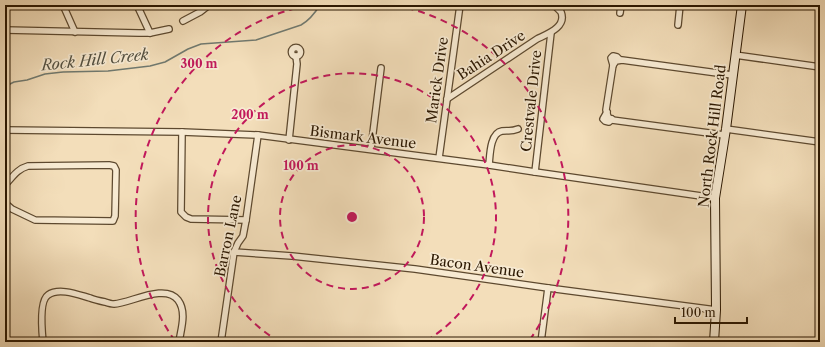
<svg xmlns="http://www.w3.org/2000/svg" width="825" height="347" font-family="'Libre Caslon Text',serif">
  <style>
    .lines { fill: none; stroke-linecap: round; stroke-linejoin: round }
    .stream { stroke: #70796f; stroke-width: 1.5 }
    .street-casing { stroke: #5d492f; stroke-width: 8 }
    .secondary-casing { stroke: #2b1701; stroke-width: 10 }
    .street { stroke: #f7ead2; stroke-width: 5.5 }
    .secondary { stroke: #f7ead2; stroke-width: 8 }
    .ring { fill: none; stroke: #c2185b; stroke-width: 2; stroke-dasharray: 7 5 }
    .labels { text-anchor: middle; stroke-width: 3.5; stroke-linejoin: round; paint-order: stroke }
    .street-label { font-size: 14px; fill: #2b1701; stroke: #f7ead2 }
    .water-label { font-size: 15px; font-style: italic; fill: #535041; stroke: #f7ead2 }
    .centre { fill: #c2185b; stroke: #f7ead2; stroke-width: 2 }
    .ring-label { font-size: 12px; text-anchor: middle; font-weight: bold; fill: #c2185b; stroke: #f7ead2; stroke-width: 3.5; stroke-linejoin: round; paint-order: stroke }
  </style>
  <rect width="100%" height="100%" fill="#f3deba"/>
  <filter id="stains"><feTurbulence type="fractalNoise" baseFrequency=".005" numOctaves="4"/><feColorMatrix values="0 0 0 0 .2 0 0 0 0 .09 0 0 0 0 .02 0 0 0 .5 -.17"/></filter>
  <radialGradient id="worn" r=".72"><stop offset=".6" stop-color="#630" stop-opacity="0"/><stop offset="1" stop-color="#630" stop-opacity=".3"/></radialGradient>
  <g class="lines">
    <!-- stream -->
    <path class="stream" d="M5,90L10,84L14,82L27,80L45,74L63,72L108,71L150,66L165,62L188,49L201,44L256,40L301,25C310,20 315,13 320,5"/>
    <defs>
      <g id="street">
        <polyline points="63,5 75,32"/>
        <polyline points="137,5 150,33"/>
        <polyline points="620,13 621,5"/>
        <polyline points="183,21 200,12 209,5"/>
        <polyline points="678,25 680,5"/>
        <polyline points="5,30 139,33 150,33 169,29"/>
        <circle cx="296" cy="52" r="4.5"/>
        <polyline points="735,55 820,67"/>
        <polyline points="613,65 611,58 613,56 617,57 620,60"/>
        <path d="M447,99L537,39C547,34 567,27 561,12C559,10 556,7 554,5"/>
        <polyline points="607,112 603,119 605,121 609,122 612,119"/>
        <polyline points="726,129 820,142"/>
        <polyline points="5,130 182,132 258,135 489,165 535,172 715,198"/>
        <polyline points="182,132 181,212 186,217 191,219 246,220"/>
        <polyline points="724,135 612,120 608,117 606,110 613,65 616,61 622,60 732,75"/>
        <polyline points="289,140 297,64 296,56"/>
        <polyline points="371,149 381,68"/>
        <polyline points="439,158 460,5"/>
        <path d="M489,165C490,155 490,133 502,131C509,130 510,132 518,129"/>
        <polyline points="535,172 551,33"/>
        <path d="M5,185C12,178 17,169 28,166L109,165L114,166L116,170L115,216L113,221H111L35,220L12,209L5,203"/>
        <polyline points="234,252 292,256 415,269 548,288 716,310"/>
        <path d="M43,342C42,332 39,301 48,295C59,287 79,295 90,298C95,300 100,301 105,302C108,303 111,304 114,304C131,303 165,283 178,300C187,312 181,329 179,342"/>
        <polyline points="221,342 234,252 238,243 243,236 246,220 258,135"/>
        <polyline points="541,342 548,288"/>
      </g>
      <polyline id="secondary" points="714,342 716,310 715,198 726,129 742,5"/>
    </defs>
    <!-- street casing -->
    <use href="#street" class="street-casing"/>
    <!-- secondary casing -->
    <use href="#secondary" class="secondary-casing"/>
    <!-- street -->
    <use href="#street" class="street"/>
    <!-- secondary -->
    <use href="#secondary" class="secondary"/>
  </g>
  <!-- distance rings -->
  <g class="ring">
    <circle cx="352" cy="217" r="72"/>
    <path d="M280 342A144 144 0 1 1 424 342"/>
    <path d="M175 341A216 216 0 0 1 309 5M395 5A216 216 0 0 1 529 341"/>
  </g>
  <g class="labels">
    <!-- street labels -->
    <g class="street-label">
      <text transform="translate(491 55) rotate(-33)" y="5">Bahia Drive</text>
      <text transform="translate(437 80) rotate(-82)" y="5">Marick Drive</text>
      <text transform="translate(531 101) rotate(-84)" y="5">Crestvale Drive</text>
      <text transform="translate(712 136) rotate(-83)" y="5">North Rock Hill Road</text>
      <text transform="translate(363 137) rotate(7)" y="5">Bismark Avenue</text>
      <text transform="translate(228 236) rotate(-78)" y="5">Barron Lane</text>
      <text transform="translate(477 266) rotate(8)" y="5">Bacon Avenue</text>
    </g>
    <!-- water labels -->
    <g class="water-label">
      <text transform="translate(95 60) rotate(-6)" y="5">Rock Hill Creek</text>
    </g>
  </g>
  <circle cx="352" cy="217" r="6" class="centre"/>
  <g class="ring-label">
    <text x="199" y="68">300 m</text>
    <text x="250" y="119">200 m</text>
    <text x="301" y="170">100 m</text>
  </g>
  <!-- margin -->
  <rect width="825" height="347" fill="none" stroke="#f3deba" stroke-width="20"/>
  <rect x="6" y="6" width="813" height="335" fill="none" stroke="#2b1701" stroke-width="2"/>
  <rect x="10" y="10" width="805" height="327" fill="none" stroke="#2b1701"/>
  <!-- scale -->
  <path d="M675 317v6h72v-6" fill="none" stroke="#2b1701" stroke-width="2"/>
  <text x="681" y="317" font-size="12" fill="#2b1701" stroke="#f7ead2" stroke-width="3" paint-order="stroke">100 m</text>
  <rect width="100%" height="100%" filter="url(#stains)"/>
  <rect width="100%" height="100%" fill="url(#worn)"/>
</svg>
